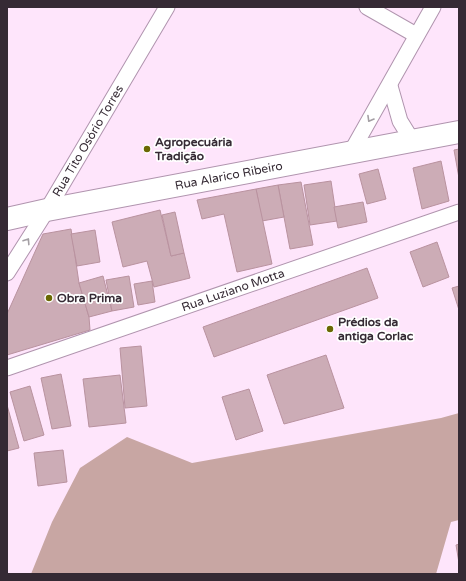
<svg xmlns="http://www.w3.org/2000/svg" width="466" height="581" font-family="'Varela Round',sans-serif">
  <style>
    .forest { fill: #c8a6a3 }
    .building { fill: #ccacb6; stroke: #b9929f }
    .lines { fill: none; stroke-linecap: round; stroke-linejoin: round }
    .minor-casing { stroke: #b094ae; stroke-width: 17 }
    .secondary-casing { stroke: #b094ae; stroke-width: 24 }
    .minor { stroke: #fff; stroke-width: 15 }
    .secondary { stroke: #fff; stroke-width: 22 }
    .oneway { stroke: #a49fa4 }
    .poi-dot { fill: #6a6803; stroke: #fff; stroke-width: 1.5 }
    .labels { text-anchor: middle; stroke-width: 3.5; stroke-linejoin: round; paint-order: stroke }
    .street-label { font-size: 12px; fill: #352a34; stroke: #fff }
    .poi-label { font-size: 12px; font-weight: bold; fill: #352a34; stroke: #fff; text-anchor: start }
  </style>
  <rect width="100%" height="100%" fill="#fee5fb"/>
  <!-- forest -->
  <polygon class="forest" points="459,413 459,520 451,522 436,574 31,574 52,522 80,468 127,437 192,463 441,418"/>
  <!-- building -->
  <g class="building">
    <polygon points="459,149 459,178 454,150"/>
    <polygon points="441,161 449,201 422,209 413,168"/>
    <polygon points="378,169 386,199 367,204 359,174"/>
    <polygon points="331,181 337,221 310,225 304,185"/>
    <polygon points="301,182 313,245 290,249 278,185"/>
    <polygon points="278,185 284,217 262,221 256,189"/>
    <polygon points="256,189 272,264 237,272 224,214 202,219 197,200"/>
    <polygon points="363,202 367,222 338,228 334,207"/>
    <polygon points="160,210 171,256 184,253 190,278 154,287 147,261 123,267 112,222"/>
    <polygon points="175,212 184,253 171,256 162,215"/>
    <polygon points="71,229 79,283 89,317 90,330 7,355 7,314 43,234"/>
    <polygon points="95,230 100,262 77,266 71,234"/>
    <polygon points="437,242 449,277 423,287 410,252"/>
    <polygon points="367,268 378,298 214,357 203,327"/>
    <polygon points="103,276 112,311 89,317 79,283"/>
    <polygon points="129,276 134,307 112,311 106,280"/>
    <polygon points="152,281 155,302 138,305 134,284"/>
    <polygon points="459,286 459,310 452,288"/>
    <polygon points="141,346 147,406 125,408 120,348"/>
    <polygon points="326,355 344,408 284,424 267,375"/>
    <polygon points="61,374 71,426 52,429 41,378"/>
    <polygon points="120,375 126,423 89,427 83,379"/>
    <polygon points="30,386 44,435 24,441 10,392"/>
    <polygon points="249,389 263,431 236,440 222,397"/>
    <polygon points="7,405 19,448 7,451"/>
    <polygon points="63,450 67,482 38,486 34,453"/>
    <polygon points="459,544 459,563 456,545"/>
  </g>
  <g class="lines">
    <defs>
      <g id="minor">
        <polyline points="367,7 416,35"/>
        <polyline points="390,86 400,121 413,142"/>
        <polyline points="350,154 433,7"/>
        <path id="s1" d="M7,273L47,210L167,7"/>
        <path id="s2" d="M7,368L459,212"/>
      </g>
      <g id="secondary">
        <path id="s3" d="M7,219L47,210L459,132"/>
      </g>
    </defs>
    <!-- minor casing -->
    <use href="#minor" class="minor-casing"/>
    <!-- secondary casing -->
    <use href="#secondary" class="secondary-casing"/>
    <!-- minor -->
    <use href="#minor" class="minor"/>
    <!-- secondary -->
    <use href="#secondary" class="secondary"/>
  </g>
  <!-- one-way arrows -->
  <defs><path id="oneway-chevron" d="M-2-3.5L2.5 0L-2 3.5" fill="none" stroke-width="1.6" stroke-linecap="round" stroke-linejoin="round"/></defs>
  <g class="oneway">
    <use href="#oneway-chevron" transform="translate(370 119) rotate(120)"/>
    <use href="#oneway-chevron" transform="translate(27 241) rotate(-57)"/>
  </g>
  <!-- markers -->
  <g class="poi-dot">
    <circle cx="147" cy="149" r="4"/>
    <circle cx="49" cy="298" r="4"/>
    <circle cx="330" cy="329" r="4"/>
  </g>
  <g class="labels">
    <!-- street labels -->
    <g class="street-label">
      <text dy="4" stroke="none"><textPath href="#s1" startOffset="155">Rua Tito Osório Torres</textPath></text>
      <text dy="4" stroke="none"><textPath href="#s3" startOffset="226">Rua Alarico Ribeiro</textPath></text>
      <text dy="4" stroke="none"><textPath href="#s2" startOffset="239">Rua Luziano Motta</textPath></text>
    </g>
    <!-- poi labels -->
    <g class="poi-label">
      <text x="155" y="146">Agropecuária<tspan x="155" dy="14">Tradição</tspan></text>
      <text x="57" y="302">Obra Prima</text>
      <text x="338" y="326">Prédios da<tspan x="338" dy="14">antiga Corlac</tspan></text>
    </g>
  </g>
  <!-- border -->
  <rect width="466" height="581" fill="none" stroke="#352a34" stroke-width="16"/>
</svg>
